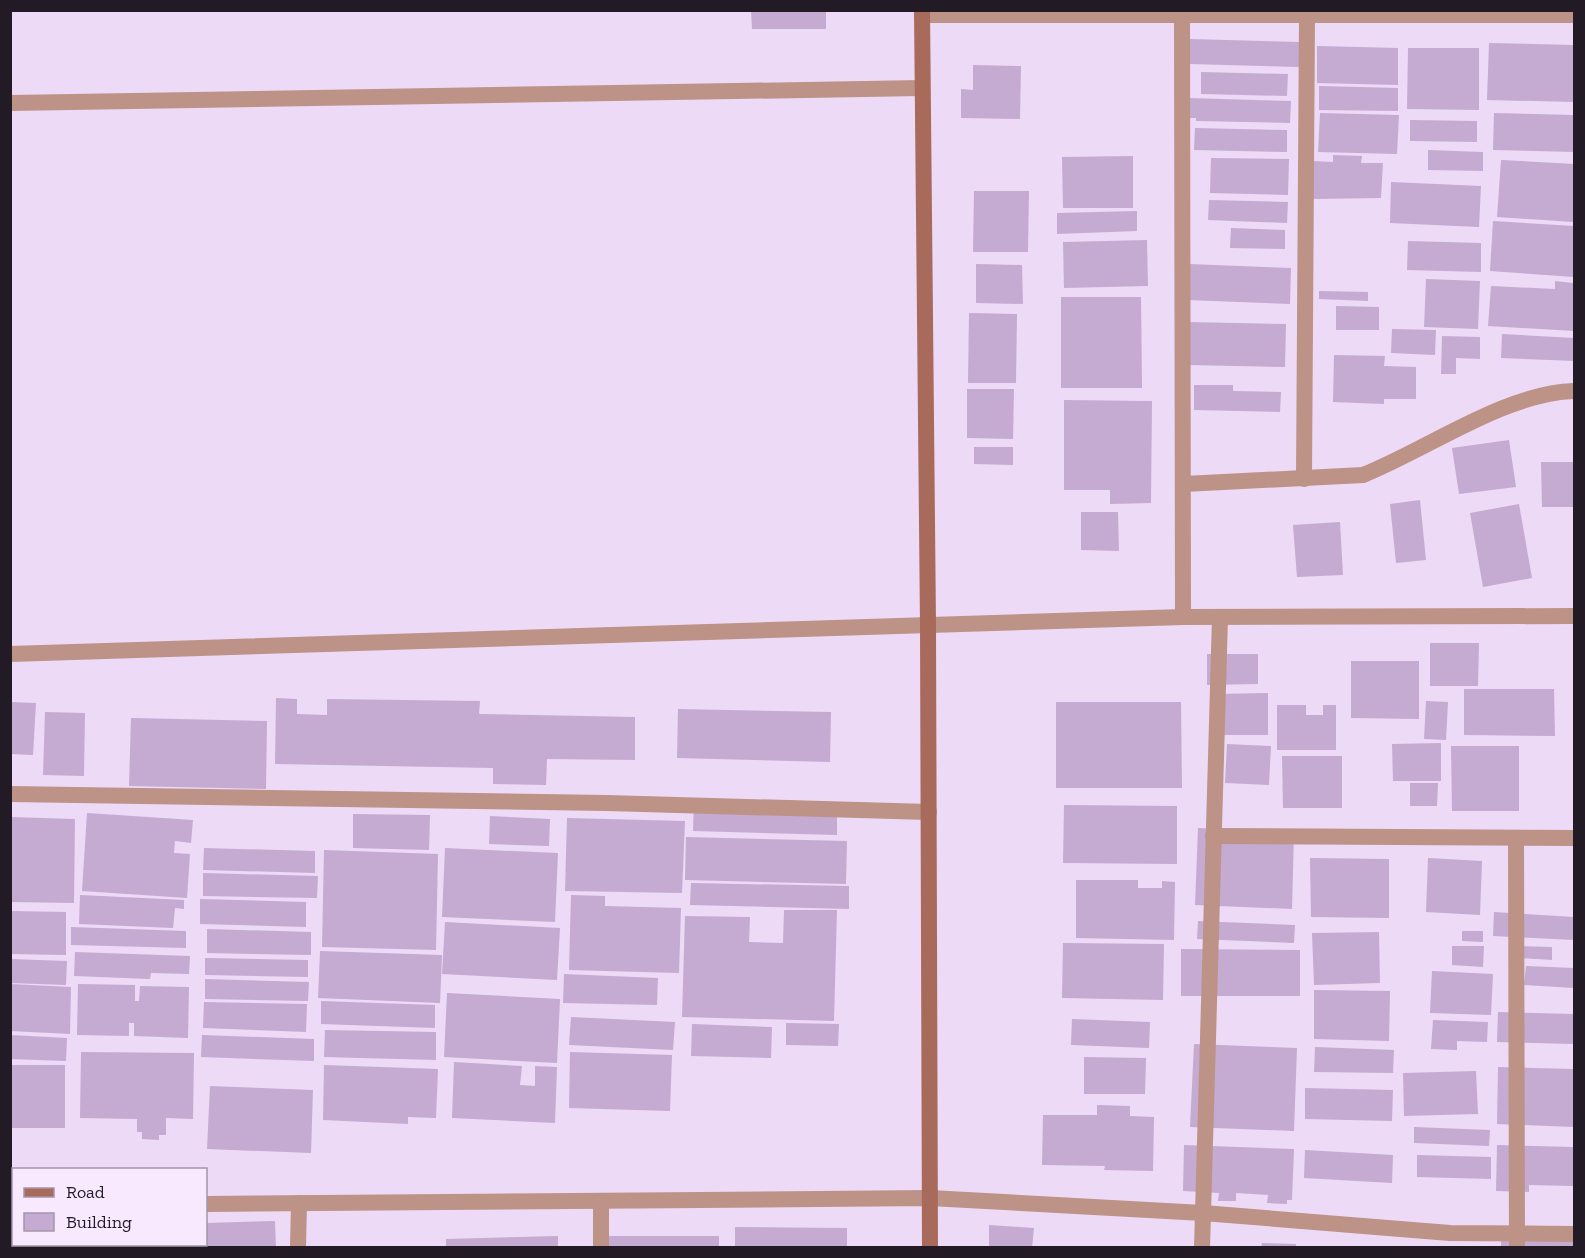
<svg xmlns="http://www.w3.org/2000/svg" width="1585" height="1258" font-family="'Zilla Slab',serif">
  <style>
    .building { fill: #c5aad2 }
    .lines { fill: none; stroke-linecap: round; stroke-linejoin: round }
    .minor { stroke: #bd9287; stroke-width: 16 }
    .tertiary { stroke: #bd9287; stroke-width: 16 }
    .secondary { stroke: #a86a5b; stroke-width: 16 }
  </style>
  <rect width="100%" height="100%" fill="#eddaf6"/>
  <!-- building -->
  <g class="building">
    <polygon points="751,10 826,10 826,29 752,29"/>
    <polygon points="1190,39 1300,42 1299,67 1189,64"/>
    <polygon points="1489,43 1574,45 1574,102 1487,100"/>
    <polygon points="1317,46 1398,48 1398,85 1317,83"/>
    <polygon points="1408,48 1479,48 1479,110 1407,109"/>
    <polygon points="973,65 1021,66 1020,119 961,118 961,89 973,90"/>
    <polygon points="1201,72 1288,74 1287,96 1201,94"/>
    <polygon points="1319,86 1398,88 1398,111 1319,110"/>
    <polygon points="1188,98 1291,101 1290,123 1196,121 1196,118 1189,118"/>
    <polygon points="1320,113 1399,115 1397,154 1318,152"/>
    <polygon points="1494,113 1574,115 1574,152 1493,150"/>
    <polygon points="1410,120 1477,121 1477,142 1410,141"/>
    <polygon points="1195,128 1287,130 1287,152 1194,150"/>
    <polygon points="1428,150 1483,152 1483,171 1428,170"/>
    <polygon points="1333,155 1362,156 1361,163 1383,163 1381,198 1312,199 1313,161 1333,162"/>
    <polygon points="1133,156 1133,208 1063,208 1062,157"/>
    <polygon points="1211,158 1289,159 1288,195 1210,193"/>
    <polygon points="1501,160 1574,164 1573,222 1497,217"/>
    <polygon points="1391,182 1481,186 1479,227 1390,223"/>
    <polygon points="974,191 1029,191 1028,252 973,252"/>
    <polygon points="1209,200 1288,202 1287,223 1208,220"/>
    <polygon points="1137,211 1137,231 1057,234 1057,213"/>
    <polygon points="1493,221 1574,226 1574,277 1490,271"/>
    <polygon points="1231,228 1285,230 1285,249 1230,248"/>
    <polygon points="1147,240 1148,286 1064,288 1063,242"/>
    <polygon points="1408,241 1481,243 1481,272 1407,270"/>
    <polygon points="976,264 1022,265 1023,304 976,303"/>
    <polygon points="1188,264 1291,268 1290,304 1187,300"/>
    <polygon points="1426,279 1480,281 1478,329 1424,327"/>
    <polygon points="1555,281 1573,283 1574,331 1488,326 1491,286 1555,289"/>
    <polygon points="1319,291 1368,292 1368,301 1319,299"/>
    <polygon points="1061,297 1141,297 1142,388 1061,388"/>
    <polygon points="1336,306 1379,307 1379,330 1336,330"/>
    <polygon points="969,313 1017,314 1016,383 968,383"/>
    <polygon points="1187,322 1286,324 1285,367 1186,365"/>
    <polygon points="1392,329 1436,330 1435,355 1391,353"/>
    <polygon points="1502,334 1574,338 1574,361 1501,358"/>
    <polygon points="1442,336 1480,337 1480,359 1456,358 1456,374 1441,374"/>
    <polygon points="1334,355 1385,356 1384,366 1416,367 1416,399 1384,399 1384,404 1333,402"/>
    <polygon points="1194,385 1233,385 1233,391 1281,392 1280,412 1194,410"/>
    <polygon points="967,389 1014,389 1013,439 967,438"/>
    <polygon points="1064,400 1152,401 1151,503 1110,504 1110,490 1064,490"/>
    <polygon points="1509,440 1516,487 1459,494 1452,448"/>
    <polygon points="974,447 1013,447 1013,465 974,464"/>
    <polygon points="1541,462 1574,462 1574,507 1542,507"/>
    <polygon points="1420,500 1426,560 1396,563 1390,504"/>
    <polygon points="1519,504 1532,578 1483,587 1470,513"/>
    <polygon points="1081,512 1118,512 1119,551 1081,550"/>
    <polygon points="1340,522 1343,575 1297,577 1293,525"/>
    <polygon points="1430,643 1479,643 1478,686 1430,686"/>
    <polygon points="1207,654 1258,654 1258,684 1207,685"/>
    <polygon points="1351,661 1419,661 1419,719 1351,718"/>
    <polygon points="1464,689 1554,689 1555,736 1464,735"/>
    <polygon points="1268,693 1268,735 1216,735 1216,694"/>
    <polygon points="276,698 297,699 297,714 327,715 327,699 480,701 479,714 635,717 635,760 547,759 546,785 493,784 493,768 275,764"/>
    <polygon points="1426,701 1448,702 1446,740 1424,739"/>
    <polygon points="10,702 36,703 33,755 10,754"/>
    <polygon points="1056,702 1181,702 1182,788 1056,788"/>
    <polygon points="1277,705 1306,705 1306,715 1323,715 1323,705 1336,705 1336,750 1277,750"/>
    <polygon points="678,709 831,712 830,762 677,758"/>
    <polygon points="45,712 85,713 84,776 43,775"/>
    <polygon points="131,718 267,721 266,789 129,786"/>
    <polygon points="1441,743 1441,781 1393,781 1392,744"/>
    <polygon points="1227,744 1271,746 1269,785 1225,783"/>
    <polygon points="1451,746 1519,746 1519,811 1452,811"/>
    <polygon points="1282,756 1342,756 1342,808 1283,808"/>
    <polygon points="1410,783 1438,783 1437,806 1410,806"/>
    <polygon points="694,799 837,815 837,835 693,831"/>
    <polygon points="1064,805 1177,806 1177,864 1063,863"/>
    <polygon points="87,813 193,820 191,843 175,841 174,853 190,854 187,898 82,891"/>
    <polygon points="353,814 430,815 429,850 353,848"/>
    <polygon points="490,816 550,819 549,846 489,844"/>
    <polygon points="10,817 75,819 74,903 10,902"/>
    <polygon points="567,818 685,821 682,893 565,891"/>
    <polygon points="1198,828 1294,833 1292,909 1195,905"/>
    <polygon points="686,837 847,841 846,884 685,880"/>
    <polygon points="204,848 315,851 315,873 203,870"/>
    <polygon points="445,848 558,853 555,922 442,917"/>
    <polygon points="324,850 438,854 436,950 322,947"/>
    <polygon points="1310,858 1389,859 1389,918 1311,917"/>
    <polygon points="1428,858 1482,861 1480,915 1426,912"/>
    <polygon points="203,873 318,876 317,898 203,896"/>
    <polygon points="1076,880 1138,880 1138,888 1162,888 1162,881 1175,882 1174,940 1076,938"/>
    <polygon points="691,883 849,886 849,909 690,905"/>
    <polygon points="80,895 184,900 184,909 175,908 173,928 79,924"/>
    <polygon points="571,895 605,896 605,906 681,908 679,973 569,970"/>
    <polygon points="200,899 306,902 306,927 200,924"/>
    <polygon points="784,910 837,910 834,1021 682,1017 685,916 750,917 749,942 783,943"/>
    <polygon points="10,911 66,912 66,955 10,954"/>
    <polygon points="1494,912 1574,917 1574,940 1493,936"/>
    <polygon points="1198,921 1295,925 1294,943 1197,939"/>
    <polygon points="445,922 560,928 557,980 442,974"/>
    <polygon points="71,927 186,931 186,948 71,945"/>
    <polygon points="207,929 311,932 311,955 207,953"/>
    <polygon points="1462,931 1483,931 1483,942 1462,941"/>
    <polygon points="1379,932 1380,983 1314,985 1312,933"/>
    <polygon points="1063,943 1164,944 1163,1000 1062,998"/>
    <polygon points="1452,946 1484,946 1483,967 1452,965"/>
    <polygon points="1519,946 1552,947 1552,960 1518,958"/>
    <polygon points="1181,949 1300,950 1300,996 1181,996"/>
    <polygon points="320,951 442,955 440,1003 318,998"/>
    <polygon points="75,952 190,956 189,974 151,973 150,979 74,976"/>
    <polygon points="205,958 308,960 308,977 205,975"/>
    <polygon points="10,959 67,961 66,985 10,983"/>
    <polygon points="1526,966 1574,968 1574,988 1524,985"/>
    <polygon points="1432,971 1493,974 1491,1015 1430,1013"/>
    <polygon points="564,974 658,978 657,1005 563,1003"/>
    <polygon points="205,979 309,982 308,1001 205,999"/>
    <polygon points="10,984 71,987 70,1034 10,1031"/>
    <polygon points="78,984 135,985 135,1001 139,1001 140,986 189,987 188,1038 134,1036 134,1023 129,1023 129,1036 77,1035"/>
    <polygon points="1314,990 1390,991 1389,1041 1314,1039"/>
    <polygon points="447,993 560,999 557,1063 444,1057"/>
    <polygon points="321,1001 435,1005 435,1028 321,1024"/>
    <polygon points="204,1002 307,1004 306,1032 203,1028"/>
    <polygon points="1498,1012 1574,1014 1574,1044 1497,1042"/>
    <polygon points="571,1017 675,1022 673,1050 569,1045"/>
    <polygon points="1072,1019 1150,1022 1149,1048 1071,1045"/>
    <polygon points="1433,1020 1488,1022 1487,1042 1457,1041 1457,1050 1431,1049"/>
    <polygon points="786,1023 839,1024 838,1046 786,1045"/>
    <polygon points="692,1024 772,1027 771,1058 691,1056"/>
    <polygon points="325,1030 436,1032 436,1060 324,1057"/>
    <polygon points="10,1035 67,1038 66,1061 10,1059"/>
    <polygon points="202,1035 314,1039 314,1061 201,1057"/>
    <polygon points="1194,1044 1297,1048 1294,1131 1190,1127"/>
    <polygon points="1315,1047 1394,1050 1393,1073 1314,1072"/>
    <polygon points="81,1052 194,1053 193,1119 166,1118 166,1135 159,1135 159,1140 142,1139 142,1132 137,1132 137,1119 80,1118"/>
    <polygon points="570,1052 672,1055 670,1111 569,1108"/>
    <polygon points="1084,1057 1146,1058 1145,1094 1084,1094"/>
    <polygon points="454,1062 522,1066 520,1085 535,1086 535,1066 557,1067 555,1123 452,1118"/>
    <rect x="10" y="1065" width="55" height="63"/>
    <polygon points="324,1065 438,1069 436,1118 408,1117 408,1124 323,1120"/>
    <polygon points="1498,1067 1574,1069 1574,1127 1497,1124"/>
    <polygon points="1476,1071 1478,1114 1404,1116 1403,1073"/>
    <polygon points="210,1086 313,1090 311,1153 207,1149"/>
    <polygon points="1305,1088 1393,1090 1392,1121 1305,1119"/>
    <polygon points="1097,1105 1130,1106 1130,1116 1154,1117 1153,1171 1104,1170 1105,1166 1042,1165 1043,1115 1097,1115"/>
    <polygon points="1414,1127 1490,1130 1489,1146 1414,1143"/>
    <polygon points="1184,1145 1294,1149 1292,1200 1287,1200 1287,1204 1267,1203 1268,1195 1236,1193 1236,1201 1218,1201 1219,1193 1183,1191"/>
    <polygon points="1497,1145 1574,1147 1574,1186 1529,1185 1529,1192 1496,1191"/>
    <polygon points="1305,1150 1393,1155 1392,1183 1304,1178"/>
    <polygon points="1417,1155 1491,1157 1491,1179 1417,1177"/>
    <polygon points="275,1221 276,1248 164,1248 164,1244 206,1244 206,1223"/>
    <polygon points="989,1225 1034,1228 1032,1248 989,1248"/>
    <polygon points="735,1227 847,1228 847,1248 735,1248"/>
    <polygon points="558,1236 558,1248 446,1248 446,1239"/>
    <rect x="608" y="1236" width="111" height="12"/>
    <polygon points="1501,1238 1574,1241 1574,1248 1501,1248"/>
    <polygon points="1262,1243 1296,1244 1296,1248 1261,1248"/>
  </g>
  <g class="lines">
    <!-- minor -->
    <g class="minor">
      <polyline points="1182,14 1183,617"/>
      <polyline points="922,15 1574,15"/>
      <polyline points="10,103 922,88"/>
      <polyline points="1304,479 1307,15"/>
      <path d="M1184,484L1363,475C1428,449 1505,393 1574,391"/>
      <polyline points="10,794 607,803 929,812"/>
      <polyline points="1213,836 1574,838"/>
      <polyline points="1516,838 1517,1248"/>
      <polyline points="206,1204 930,1198 1203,1213 1450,1233 1574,1234"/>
      <polyline points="10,1206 14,1206"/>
      <polyline points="31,1248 31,1244"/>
      <polyline points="298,1248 299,1203"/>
      <polyline points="601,1248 601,1201"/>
      <polyline points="1202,1248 1220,617"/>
    </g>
    <!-- tertiary -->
    <polyline class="tertiary" points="10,654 1183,617 1574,616"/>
    <!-- secondary -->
    <polyline class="secondary" points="922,10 928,625 930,1248"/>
  </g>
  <!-- border -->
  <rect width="1585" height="1258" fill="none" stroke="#221b25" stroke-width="24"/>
  <!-- legend -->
  <rect x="12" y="1168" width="195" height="78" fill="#f8e9ff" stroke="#a297a8" stroke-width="1.5"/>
  <rect x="24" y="1188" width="30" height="9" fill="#a86a5b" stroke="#a297a8" stroke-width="1.5"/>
  <text x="66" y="1198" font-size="18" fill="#221b25">Road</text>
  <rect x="24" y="1213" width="30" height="18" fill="#c5aad2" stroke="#a297a8" stroke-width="1.5"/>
  <text x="66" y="1228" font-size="18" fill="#221b25">Building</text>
</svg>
